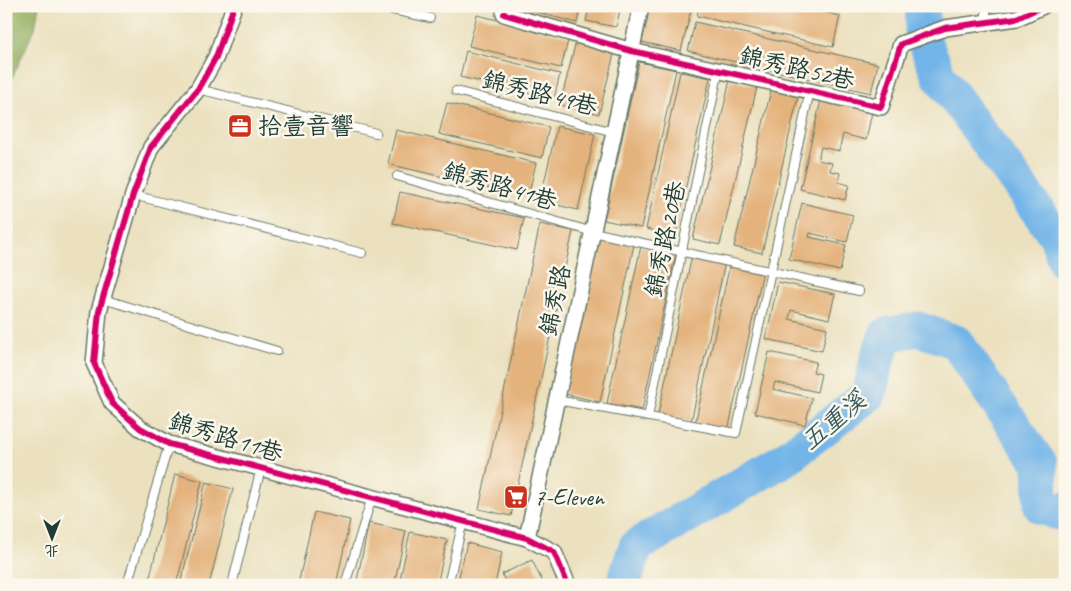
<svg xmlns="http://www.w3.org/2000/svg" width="1071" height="591" font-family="Caveat,'LXGW WenKai TC',sans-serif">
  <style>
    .forest { fill: #93ae60; stroke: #59764a }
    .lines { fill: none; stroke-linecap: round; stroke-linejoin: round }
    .river { stroke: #73b5e8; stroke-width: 35 }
    .building { fill: #e4b27c }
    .lane-casing { stroke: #667665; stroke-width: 10 }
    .street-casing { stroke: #667665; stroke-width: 18 }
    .lane { stroke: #fff; stroke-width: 8 }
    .street { stroke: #fff; stroke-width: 15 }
    .cycleway-casing { stroke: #fbf7ec; stroke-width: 9 }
    .cycleway { stroke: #d6006c; stroke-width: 6 }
    .labels { text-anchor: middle; stroke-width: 5; stroke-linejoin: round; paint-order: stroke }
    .street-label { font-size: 24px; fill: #1f3d34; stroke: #fbf7ec }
    .poi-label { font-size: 24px; fill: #1f3d34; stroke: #fbf7ec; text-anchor: start }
    .water-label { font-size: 25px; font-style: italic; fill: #345b61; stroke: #fbf7ec }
  </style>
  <rect width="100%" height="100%" fill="#fbf7ec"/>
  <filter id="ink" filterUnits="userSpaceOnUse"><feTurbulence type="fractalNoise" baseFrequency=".02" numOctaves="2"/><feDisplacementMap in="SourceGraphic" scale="10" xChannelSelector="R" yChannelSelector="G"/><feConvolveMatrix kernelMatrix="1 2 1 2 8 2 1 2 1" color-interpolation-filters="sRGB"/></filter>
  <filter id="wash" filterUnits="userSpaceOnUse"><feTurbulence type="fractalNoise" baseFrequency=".0096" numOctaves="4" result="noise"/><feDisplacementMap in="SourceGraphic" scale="20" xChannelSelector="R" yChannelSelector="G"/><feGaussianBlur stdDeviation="1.12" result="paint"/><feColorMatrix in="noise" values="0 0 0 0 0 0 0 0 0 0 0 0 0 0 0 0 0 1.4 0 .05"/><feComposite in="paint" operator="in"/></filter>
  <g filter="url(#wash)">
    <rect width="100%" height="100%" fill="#ebe1bf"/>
    <!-- forest -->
    <polygon class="forest" points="6,6 39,6 35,28 6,91"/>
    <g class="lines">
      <!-- river -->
      <g class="river">
        <polyline points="923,6 922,36 939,76 1056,236 1065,262"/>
        <polyline points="623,585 636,546 785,459 869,394 877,360 886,335 918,329 956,342 1040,464 1041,507 1058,513 1065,509"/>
      </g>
    </g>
    <g id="blocks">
      <!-- building -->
      <g class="building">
        <polygon points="514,6 581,6 577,23"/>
        <polygon points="589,6 621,6 616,27 586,21"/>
        <polygon points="650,6 692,6 681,51 642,42"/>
        <polygon points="699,6 800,6 840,16 833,47 697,16"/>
        <polygon points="477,15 569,37 561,68 469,46"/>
        <polygon points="695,22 878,64 871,93 688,51"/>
        <polygon points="577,37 616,46 599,114 560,105"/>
        <polygon points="466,51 560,74 554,99 460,77"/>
        <polygon points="639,62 676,70 641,228 604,220"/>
        <polygon points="680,72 710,78 675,236 646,229"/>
        <polygon points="730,80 757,87 720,245 693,239"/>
        <polygon points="771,90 798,97 762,253 734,247"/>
        <polygon points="821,100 872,112 866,140 843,134 839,151 821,147 818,160 832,163 830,171 840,173 838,182 849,185 845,200 800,189"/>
        <polygon points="447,103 549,127 542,158 439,134"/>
        <polygon points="557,126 595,134 578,210 540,201"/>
        <polygon points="396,130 536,163 528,197 388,164"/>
        <polygon points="400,192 524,218 517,250 393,223"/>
        <polygon points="802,203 853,215 847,242 810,233 809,237 846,245 840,271 789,259"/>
        <polygon points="540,224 573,231 511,516 479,509"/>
        <polygon points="599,238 634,245 600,402 565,394"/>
        <polygon points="641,246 676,253 642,410 607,403"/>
        <polygon points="692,255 725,262 691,422 658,415"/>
        <polygon points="730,264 763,272 728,431 695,424"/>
        <polygon points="778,282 835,294 829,319 791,310 789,319 827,328 822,351 766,339"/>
        <polygon points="769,352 816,362 813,372 821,374 817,392 775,382 773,389 812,398 805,425 755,413"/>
        <polygon points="175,474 202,481 181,566 176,585 148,585"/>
        <polygon points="206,482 233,489 209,585 180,585"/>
        <polygon points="314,512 350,520 336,585 298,585"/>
        <polygon points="369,523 406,531 394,585 356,585"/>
        <polygon points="410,532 447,540 437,585 399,585"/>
        <polygon points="467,543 502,552 495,585 457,585"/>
        <polygon points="532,560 544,585 507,585 502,574"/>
      </g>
    </g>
  </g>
  <g filter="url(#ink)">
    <use href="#blocks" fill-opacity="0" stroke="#667665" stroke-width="1"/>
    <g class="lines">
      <defs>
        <g id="lane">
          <polyline points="374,6 430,18"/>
          <polyline points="986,6 986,23"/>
          <polyline points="198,89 376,133"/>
          <polyline points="456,91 614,132"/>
          <polyline points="397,176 593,232 859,291"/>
          <polyline points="133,195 362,253"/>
          <polyline points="103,299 277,351"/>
          <polyline points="557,400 736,433 810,90"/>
          <polyline points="648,417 719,69"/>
          <polyline points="127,585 169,444"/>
          <polyline points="232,585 261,468"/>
          <polyline points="345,585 372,497"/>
          <polyline points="448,585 463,521"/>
        </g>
        <g id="street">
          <polyline points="234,6 216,57 198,89 151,147 133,195 99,311 94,363 112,403 140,428 169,444 527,538 554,552 568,585"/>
          <polyline points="504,14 632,51 881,107 901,44 945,28 1017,18 1043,6"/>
          <polyline points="527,538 641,6"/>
        </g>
      </defs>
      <!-- lane casing -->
      <use href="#lane" class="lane-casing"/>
      <!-- street casing -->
      <use href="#street" class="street-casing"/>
      <!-- lane -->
      <use href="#lane" class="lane"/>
      <!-- street -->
      <use href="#street" class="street"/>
      <defs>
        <g id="cycleway">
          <polyline points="234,6 216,57 198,89 151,147 133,195 99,311 94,363 112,403 140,428 169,444 527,538 554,552 568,585"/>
          <polyline points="504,14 632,51 881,107 901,44 945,28 1017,18 1043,6"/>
        </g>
      </defs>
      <!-- cycleway casing -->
      <use href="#cycleway" class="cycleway-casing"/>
      <!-- cycleway -->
      <use href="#cycleway" class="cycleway"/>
    </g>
  </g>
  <!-- icons -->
  <defs>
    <symbol id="office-square" viewBox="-11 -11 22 22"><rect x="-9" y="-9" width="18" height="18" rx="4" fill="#c8321e" stroke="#fbf7ec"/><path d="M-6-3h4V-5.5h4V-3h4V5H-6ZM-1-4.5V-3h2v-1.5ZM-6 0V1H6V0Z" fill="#fff"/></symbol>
    <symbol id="supermarket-square" viewBox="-11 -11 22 22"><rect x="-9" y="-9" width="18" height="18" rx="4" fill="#c8321e" stroke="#fbf7ec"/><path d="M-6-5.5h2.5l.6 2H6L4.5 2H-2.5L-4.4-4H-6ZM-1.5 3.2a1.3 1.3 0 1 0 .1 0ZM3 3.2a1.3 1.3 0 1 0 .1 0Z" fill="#fff"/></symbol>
  </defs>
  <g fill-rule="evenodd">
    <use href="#office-square" x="226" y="112" width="28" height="28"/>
    <use href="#supermarket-square" x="502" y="483" width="28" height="28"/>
  </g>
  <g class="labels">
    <!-- street labels -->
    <g class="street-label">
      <text transform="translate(797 68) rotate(13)" y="8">錦秀路52巷</text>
      <text transform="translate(540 93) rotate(14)" y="8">錦秀路49巷</text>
      <text transform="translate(500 186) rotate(16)" y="8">錦秀路41巷</text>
      <text transform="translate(665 239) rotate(-78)" y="8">錦秀路20巷</text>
      <text transform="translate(555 300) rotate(-78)" y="8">錦秀路</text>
      <text transform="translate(226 437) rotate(17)" y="8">錦秀路11巷</text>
    </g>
    <!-- poi labels -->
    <g class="poi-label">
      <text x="258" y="134">拾壹音響</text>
      <text x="534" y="505">7-Eleven</text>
    </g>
    <!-- water labels -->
    <g class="water-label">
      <text transform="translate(833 420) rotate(-40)" y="9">五重溪</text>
    </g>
  </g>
  <!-- margin -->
  <rect width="1071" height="591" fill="none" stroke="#fbf7ec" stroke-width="25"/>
  <!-- north arrow -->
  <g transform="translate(52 538) rotate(180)" stroke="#fbf7ec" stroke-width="4" paint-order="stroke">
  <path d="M0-4L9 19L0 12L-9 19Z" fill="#1f3d34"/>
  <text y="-8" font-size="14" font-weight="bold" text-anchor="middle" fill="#1f3d34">北</text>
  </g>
</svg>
